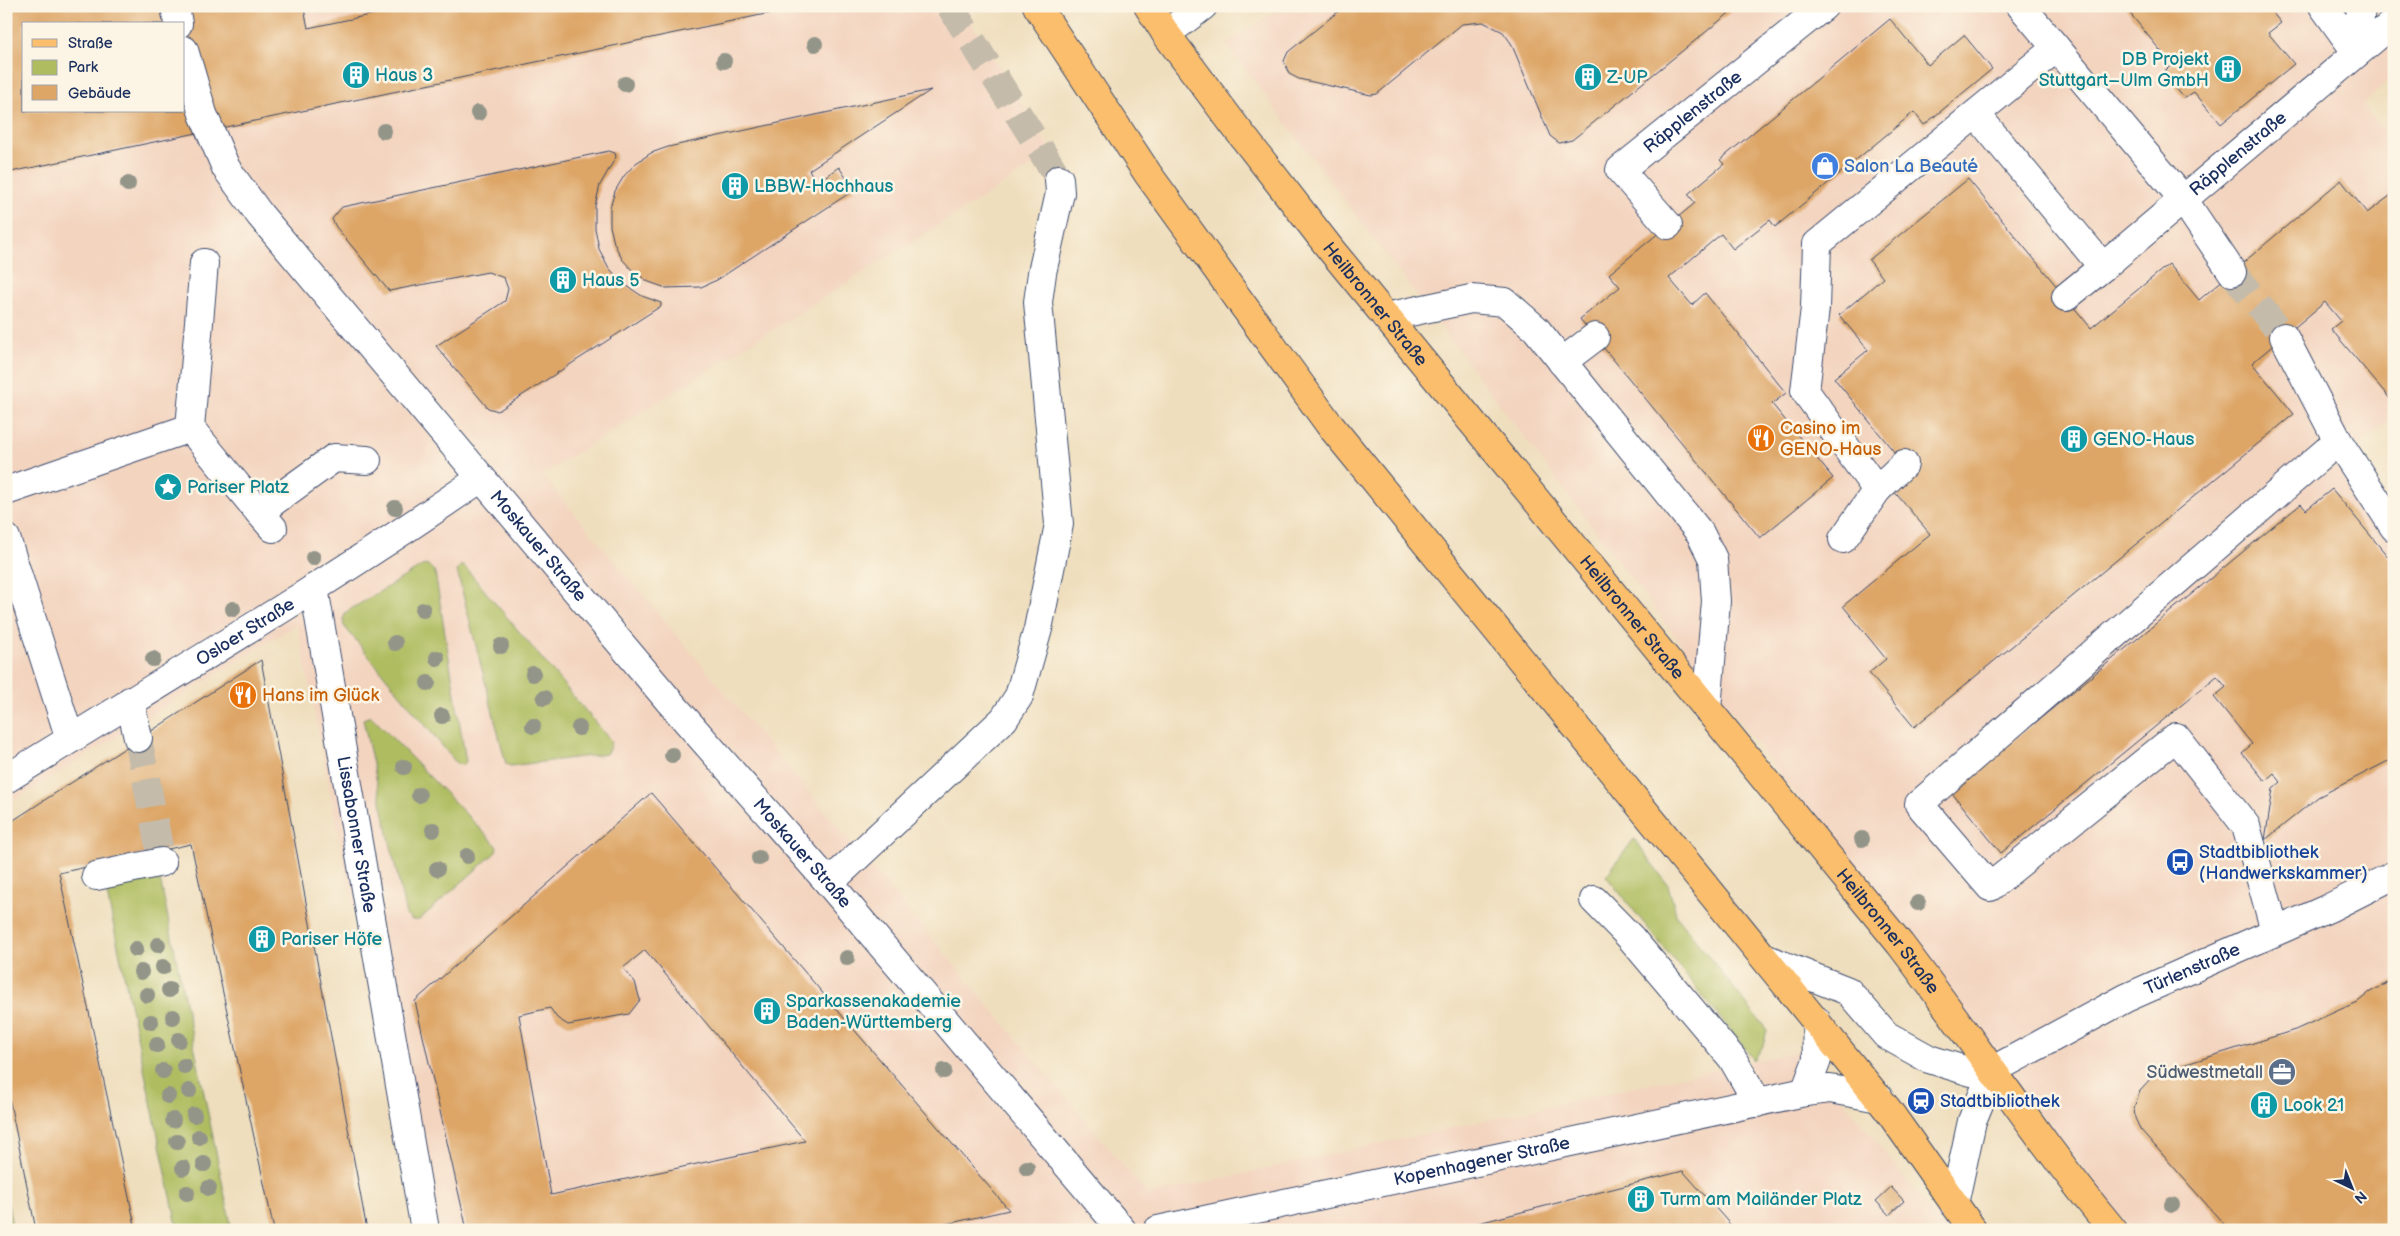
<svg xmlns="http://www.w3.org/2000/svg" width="2400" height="1236" font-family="'Balsamiq Sans',sans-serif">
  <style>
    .built { fill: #f3d4bf; fill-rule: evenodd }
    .green { fill: #afbd60; stroke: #65765f }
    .building { fill: #dda566; fill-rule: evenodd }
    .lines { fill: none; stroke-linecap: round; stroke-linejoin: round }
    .minor-tunnel { stroke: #c5bbaa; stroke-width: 28; stroke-dasharray: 28 14; stroke-linecap: butt }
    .minor-casing { stroke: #3b496c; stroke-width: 30 }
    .major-casing { stroke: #3b496c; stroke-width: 30 }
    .minor { stroke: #fff; stroke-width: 28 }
    .major { stroke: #fabe6d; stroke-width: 28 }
    .tree { fill: #939589 }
    .labels { text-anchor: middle; stroke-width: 5; stroke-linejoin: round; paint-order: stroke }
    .culture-label { font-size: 18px; fill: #0d838f; stroke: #fcf5e5; text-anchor: start }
    .street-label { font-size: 18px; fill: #1b2f5e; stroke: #fcf5e5 }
    .shop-label { font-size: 18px; fill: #366cbe; stroke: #fcf5e5; text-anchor: start }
    .food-label { font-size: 18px; fill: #c56008; stroke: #fcf5e5; text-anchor: start }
    .transit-label { font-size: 18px; fill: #164399; stroke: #fcf5e5; text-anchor: start }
    .service-label { font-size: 18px; fill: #4e5e75; stroke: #fcf5e5; text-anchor: end }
  </style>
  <rect width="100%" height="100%" fill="#fcf5e5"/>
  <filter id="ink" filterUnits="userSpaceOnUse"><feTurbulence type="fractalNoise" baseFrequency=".02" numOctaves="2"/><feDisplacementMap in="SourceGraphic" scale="10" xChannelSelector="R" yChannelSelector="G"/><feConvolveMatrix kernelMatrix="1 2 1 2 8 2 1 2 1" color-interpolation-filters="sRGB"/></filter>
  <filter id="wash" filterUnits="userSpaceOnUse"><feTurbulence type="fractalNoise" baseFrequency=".0096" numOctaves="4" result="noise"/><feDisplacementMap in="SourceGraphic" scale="20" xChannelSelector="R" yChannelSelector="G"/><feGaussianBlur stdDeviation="1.12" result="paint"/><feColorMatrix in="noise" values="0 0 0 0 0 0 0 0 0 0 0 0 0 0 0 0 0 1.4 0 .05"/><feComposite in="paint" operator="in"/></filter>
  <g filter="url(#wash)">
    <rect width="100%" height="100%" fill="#efdebd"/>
    <!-- built -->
    <g class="built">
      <path d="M6,6H961L1053,153L542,475L1148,1195L1803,1050L1946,1230H417L297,624L6,806ZM24,24H184V111H24Z"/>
      <polygon points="1284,6 2394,6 2394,76 2362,105 2394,143 2394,417 2339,462 2394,541 2394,1230 2132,1230 1989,1050 1226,44"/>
    </g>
    <!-- green -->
    <g class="green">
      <polygon points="428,565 435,572 466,762 463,765 457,764 344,626 343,619 346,612 422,566"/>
      <polygon points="460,566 464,566 611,741 610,747 606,754 510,766 506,764 457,571"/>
      <polygon points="371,716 497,846 496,852 419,920 412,920 406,915 363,719"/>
      <polygon points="1634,839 1668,885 1677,917 1767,1030 1763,1046 1754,1060 1606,876"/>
      <polygon points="159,874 232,1230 178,1230 105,885"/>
      <polygon points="6,1196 13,1230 6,1230"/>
    </g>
    <g id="blocks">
      <!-- building -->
      <g class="building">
        <path d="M6,6H315L304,9L308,28L412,6L799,7L6,173ZM24,24H184V111H24Z"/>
        <polygon points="1345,6 1738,6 1572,140 1559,143 1550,136 1511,43 1503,32 1483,22 1462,24 1377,94 1371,95 1299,79 1289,74 1284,61 1288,52"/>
        <polygon points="2124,6 2267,6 2281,23 2268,33 2294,64 2221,124 2194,92 2184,98 2163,72 2172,65"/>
        <polygon points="1890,19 1928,65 1964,35 1992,69 1924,125 1914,112 1775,227 1770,220 1733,249 1721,234 1669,278 1692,305 1705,293 1786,393 1772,404 1833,478 1760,538 1580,319 1620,287 1609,274 1695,203 1688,194 1724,164 1720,160"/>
        <polygon points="931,90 809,170 817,182 839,167 854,190 717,280 701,287 666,288 649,282 634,272 622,259 614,243 610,226 610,208 615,191 624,176 636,163 651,153 668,147"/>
        <polygon points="609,151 615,153 616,157 600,185 595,206 595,228 599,249 609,268 624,284 642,296 661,303 661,306 498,411 488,408 436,346 505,301 508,289 504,278 488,272 389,291 336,227 332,219 342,207"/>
        <polygon points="1968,179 2091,328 2169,264 2199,300 2341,180 2367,213 2394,193 2394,399 2392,401 2331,329 2341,321 2325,302 2252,363 2294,414 1914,727 1869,673 1886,659 1843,606 1930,534 1893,490 1904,464 1834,378 1868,350 1839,315 1883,278 1869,260"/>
        <polygon points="2332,489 2394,564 2394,758 2318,797 2265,840 2273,789 2281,782 2274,773 2265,781 2242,753 2252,744 2214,697 2226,687 2217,676 2001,853 1951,792 2301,504 2306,510"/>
        <polygon points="261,660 367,1230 274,1230 191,844 59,873 136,1230 36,1230 6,1083 6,825"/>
        <path d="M651,793L1009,1210L919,1230H467L415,1001ZM645,950L805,1141L551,1195L519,1015L550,1008L557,1018L568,1025L629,1014L640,1000L635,982L623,968Z"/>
        <polygon points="2394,980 2394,1230 2229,1230 2140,1129 2135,1118 2134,1109 2140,1091 2153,1077 2167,1070 2295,1030 2359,1001 2370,992"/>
        <polygon points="1683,1171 1735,1230 1455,1230 1455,1229"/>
        <polygon points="1891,1187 1904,1201 1889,1215 1876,1201"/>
      </g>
    </g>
  </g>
  <g filter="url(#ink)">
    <use href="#blocks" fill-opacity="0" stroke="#3b496c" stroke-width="1"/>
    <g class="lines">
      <!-- minor-tunnel -->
      <g class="minor-tunnel">
        <polyline points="950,6 1059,179"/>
        <polyline points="2232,272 2284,337"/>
        <polyline points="138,738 162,862"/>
      </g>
      <defs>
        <g id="minor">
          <polyline points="175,6 178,24"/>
          <polyline points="2021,6 2183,199 2232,272"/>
          <polyline points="2323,6 2357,53 2361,6"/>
          <polyline points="1166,34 1203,6"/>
          <path id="s1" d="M184,50L203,114L226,168L260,215L670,702L829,883L1122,1230"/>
          <path id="s2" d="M1976,114L2103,267L2394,22"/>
          <path id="s3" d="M1668,225L1620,170L1824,6"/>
          <polyline points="204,263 190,428 259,512"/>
          <polyline points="2066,297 2103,267"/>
          <polyline points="1386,317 1471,299 1505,302 1536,329 1700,533 1713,559 1716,601 1707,709"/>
          <polyline points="2284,337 2338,441 2394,527"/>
          <polyline points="1562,362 1595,337"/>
          <polyline points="1904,464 1877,490 1805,391 1815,308 1817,244 2056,48"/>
          <polyline points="6,491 190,428"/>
          <polyline points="273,528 259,512 334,458 367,460"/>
          <polyline points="6,538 70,739"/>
          <polyline points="1843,539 1877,490"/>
          <path id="s4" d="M314,588L425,1230"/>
          <polyline points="130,701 138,738"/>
          <path id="s5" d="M6,779C165,680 327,585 481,478"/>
          <polyline points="96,876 162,862"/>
          <polyline points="829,883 1004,719 1019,696 1038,629 1059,524 1038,302 1042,273 1060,193 1059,179"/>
          <polyline points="1594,900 1631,938 1732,1058 1758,1103"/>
          <polyline points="2275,931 2246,826 2176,737 1990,887 1919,804 2338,441"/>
          <path id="s6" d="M1767,959L1848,991L1886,1035L1929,1059L1971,1072L1993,1070L2126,998L2329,908L2394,875"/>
          <polyline points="1805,1092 1817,1060 1816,1020"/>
          <polyline points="1954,1204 1972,1121 1993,1070"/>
          <path id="s7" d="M1158,1230L1805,1092L1830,1089L1879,1098"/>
        </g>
        <g id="major">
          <polyline points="1037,6 1148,174 1329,424 1888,1110 1973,1230"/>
          <path id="s8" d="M1148,6L1166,34L1234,125L1332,251L1900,944C1972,1038 2037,1139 2113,1230"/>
        </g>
      </defs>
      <!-- minor casing -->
      <use href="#minor" class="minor-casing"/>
      <!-- major casing -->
      <use href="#major" class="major-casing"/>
      <!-- minor -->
      <use href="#minor" class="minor"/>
      <!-- major -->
      <use href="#major" class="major"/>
    </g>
    <!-- trees -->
    <g class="tree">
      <circle cx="815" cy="44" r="8"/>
      <circle cx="724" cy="61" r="8"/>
      <circle cx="625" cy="84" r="8"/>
      <circle cx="478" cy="113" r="8"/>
      <circle cx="384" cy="131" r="8"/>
      <circle cx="128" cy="184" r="8"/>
      <circle cx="395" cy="508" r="8"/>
      <circle cx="313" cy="558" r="8"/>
      <circle cx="233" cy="609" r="8"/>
      <circle cx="423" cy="610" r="8"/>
      <circle cx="395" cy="643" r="8"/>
      <circle cx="501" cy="646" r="8"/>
      <circle cx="437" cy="658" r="8"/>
      <circle cx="153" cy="659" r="8"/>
      <circle cx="533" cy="674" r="8"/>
      <circle cx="428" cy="683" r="8"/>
      <circle cx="544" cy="698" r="8"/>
      <circle cx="442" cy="716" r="8"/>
      <circle cx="533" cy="726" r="8"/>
      <circle cx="579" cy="728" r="8"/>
      <circle cx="672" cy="755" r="8"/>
      <circle cx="404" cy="767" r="8"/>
      <circle cx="419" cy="795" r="8"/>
      <circle cx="433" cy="830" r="8"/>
      <circle cx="1862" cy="839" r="8"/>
      <circle cx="467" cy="856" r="8"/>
      <circle cx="759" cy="858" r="8"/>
      <circle cx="437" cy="869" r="8"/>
      <circle cx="1918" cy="903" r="8"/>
      <circle cx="158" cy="945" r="8"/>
      <circle cx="136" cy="949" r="8"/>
      <circle cx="847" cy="958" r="8"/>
      <circle cx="163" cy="967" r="8"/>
      <circle cx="141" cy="972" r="8"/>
      <circle cx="169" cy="990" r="8"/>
      <circle cx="147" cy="995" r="8"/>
      <circle cx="173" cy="1017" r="8"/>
      <circle cx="151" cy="1022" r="8"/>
      <circle cx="179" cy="1040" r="8"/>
      <circle cx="157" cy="1045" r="8"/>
      <circle cx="184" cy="1066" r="8"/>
      <circle cx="163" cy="1071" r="8"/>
      <circle cx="944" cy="1071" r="8"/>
      <circle cx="189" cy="1091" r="8"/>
      <circle cx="168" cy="1096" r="8"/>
      <circle cx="194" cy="1115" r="8"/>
      <circle cx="173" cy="1120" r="8"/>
      <circle cx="199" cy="1137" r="8"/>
      <circle cx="177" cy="1142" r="8"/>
      <circle cx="204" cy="1164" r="8"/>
      <circle cx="183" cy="1168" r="8"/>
      <circle cx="1027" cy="1168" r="8"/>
      <circle cx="209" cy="1188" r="8"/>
      <circle cx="187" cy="1193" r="8"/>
      <circle cx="2172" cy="1205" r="8"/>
    </g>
  </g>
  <!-- icons -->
  <defs>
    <symbol id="building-disc" viewBox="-11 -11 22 22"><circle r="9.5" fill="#0f9aa8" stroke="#fcf5e5"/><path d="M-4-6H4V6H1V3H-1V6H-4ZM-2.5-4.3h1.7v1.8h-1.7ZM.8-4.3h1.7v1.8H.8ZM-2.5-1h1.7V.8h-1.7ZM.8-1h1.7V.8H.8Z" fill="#fff"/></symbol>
    <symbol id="shop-disc" viewBox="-11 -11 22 22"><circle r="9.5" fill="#3f7fe0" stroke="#fcf5e5"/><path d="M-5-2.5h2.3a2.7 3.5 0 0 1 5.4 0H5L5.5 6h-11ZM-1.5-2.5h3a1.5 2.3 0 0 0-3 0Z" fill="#fff"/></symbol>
    <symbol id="restaurant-disc" viewBox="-11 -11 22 22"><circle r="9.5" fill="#e8710a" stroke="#fcf5e5"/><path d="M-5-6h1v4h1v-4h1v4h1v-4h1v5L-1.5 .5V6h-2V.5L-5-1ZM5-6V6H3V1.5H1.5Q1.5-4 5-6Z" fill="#fff"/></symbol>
    <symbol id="sight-disc" viewBox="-11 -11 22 22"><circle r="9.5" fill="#0f9aa8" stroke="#fcf5e5"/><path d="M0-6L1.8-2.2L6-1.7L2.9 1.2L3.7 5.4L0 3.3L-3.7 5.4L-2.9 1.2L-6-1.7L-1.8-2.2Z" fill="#fff"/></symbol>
    <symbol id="bus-disc" viewBox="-11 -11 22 22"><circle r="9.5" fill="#1a4fb4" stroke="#fcf5e5"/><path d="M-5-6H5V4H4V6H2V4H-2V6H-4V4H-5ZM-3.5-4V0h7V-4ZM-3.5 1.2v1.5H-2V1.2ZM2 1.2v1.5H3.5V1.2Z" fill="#fff"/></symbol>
    <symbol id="office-disc" viewBox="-11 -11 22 22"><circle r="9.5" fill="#5c6f8a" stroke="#fcf5e5"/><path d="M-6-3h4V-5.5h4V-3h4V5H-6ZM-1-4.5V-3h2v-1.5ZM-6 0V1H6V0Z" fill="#fff"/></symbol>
    <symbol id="station-disc" viewBox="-11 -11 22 22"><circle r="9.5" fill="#1a4fb4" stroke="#fcf5e5"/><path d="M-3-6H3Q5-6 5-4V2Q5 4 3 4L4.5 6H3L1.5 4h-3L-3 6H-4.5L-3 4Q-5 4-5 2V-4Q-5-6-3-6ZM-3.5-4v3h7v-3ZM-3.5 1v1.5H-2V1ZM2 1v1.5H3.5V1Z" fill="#fff"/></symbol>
  </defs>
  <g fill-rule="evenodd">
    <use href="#building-disc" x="2212" y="53" width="32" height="32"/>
    <use href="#building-disc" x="340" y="59" width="32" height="32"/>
    <use href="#building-disc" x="1572" y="61" width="32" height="32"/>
    <use href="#shop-disc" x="1809" y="150" width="32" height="32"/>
    <use href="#building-disc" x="719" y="170" width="32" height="32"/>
    <use href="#building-disc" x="547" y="264" width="32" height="32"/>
    <use href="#restaurant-disc" x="1745" y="422" width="32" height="32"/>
    <use href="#building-disc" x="2058" y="423" width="32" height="32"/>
    <use href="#sight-disc" x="152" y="471" width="32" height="32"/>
    <use href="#restaurant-disc" x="227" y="679" width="32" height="32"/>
    <use href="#bus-disc" x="2164" y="846" width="32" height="32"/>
    <use href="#building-disc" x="246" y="923" width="32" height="32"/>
    <use href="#building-disc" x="751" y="995" width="32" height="32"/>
    <use href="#office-disc" x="2266" y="1056" width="32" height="32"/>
    <use href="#station-disc" x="1905" y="1085" width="32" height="32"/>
    <use href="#building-disc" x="2248" y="1089" width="32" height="32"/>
    <use href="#building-disc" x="1625" y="1183" width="32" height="32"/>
  </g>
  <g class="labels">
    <!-- culture labels -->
    <g class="culture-label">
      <text x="2209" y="65" text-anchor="end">DB Projekt<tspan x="2209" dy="21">Stuttgart–Ulm GmbH</tspan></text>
      <text x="375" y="81">Haus 3</text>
      <text x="1607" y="83">Z-UP</text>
      <text x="754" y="192">LBBW-Hochhaus</text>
      <text x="582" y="286">Haus 5</text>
      <text x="2093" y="445">GENO-Haus</text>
      <text x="187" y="493">Pariser Platz</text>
      <text x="281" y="945">Pariser Höfe</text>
      <text x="786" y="1007">Sparkassenakademie<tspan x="786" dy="21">Baden-Württemberg</tspan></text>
      <text x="2283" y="1111">Look 21</text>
      <text x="1660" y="1205">Turm am Mailänder Platz</text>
    </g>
    <!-- street labels -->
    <g class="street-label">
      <text dy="6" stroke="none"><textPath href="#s3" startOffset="166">Räpplenstraße</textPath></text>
      <text dy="6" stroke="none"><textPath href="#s2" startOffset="375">Räpplenstraße</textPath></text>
      <text dy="6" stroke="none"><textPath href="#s8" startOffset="375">Heilbronner Straße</textPath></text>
      <text dy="6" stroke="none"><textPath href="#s1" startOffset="616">Moskauer Straße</textPath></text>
      <text dy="6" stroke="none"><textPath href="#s8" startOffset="780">Heilbronner Straße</textPath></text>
      <text dy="6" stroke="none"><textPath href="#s5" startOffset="281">Osloer Straße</textPath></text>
      <text dy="6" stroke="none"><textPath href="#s4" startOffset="250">Lissabonner Straße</textPath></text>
      <text dy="6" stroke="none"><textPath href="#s1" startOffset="1021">Moskauer Straße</textPath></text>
      <text dy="6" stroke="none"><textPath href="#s8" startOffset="1185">Heilbronner Straße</textPath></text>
      <text dy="6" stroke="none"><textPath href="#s6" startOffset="484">Türlenstraße</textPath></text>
      <text dy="6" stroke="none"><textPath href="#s7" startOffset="331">Kopenhagener Straße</textPath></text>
    </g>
    <!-- shop labels -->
    <g class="shop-label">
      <text x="1844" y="172">Salon La Beauté</text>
    </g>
    <!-- food labels -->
    <g class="food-label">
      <text x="1780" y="434">Casino im<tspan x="1780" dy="21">GENO-Haus</tspan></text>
      <text x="262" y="701">Hans im Glück</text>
    </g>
    <!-- transit labels -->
    <g class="transit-label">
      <text x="2199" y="858">Stadtbibliothek<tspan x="2199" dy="21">(Handwerkskammer)</tspan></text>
      <text x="1940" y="1107">Stadtbibliothek</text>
    </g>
    <!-- service labels -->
    <g class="service-label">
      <text x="2263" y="1078">Südwestmetall</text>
    </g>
  </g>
  <!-- margin -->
  <rect width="2400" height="1236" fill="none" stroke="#fcf5e5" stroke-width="25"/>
  <!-- legend -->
  <rect x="22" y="22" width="162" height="90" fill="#fcf5e5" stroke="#a2a6af"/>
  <rect x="32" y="39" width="25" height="8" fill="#fabe6d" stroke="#a2a6af"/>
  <text x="68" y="48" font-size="15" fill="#1b2f5e">Straße</text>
  <rect x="32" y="60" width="25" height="15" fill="#afbd60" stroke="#a2a6af"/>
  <text x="68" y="72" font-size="15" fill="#1b2f5e">Park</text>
  <rect x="32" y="85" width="25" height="15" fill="#dda566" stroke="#a2a6af"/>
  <text x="68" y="98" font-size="15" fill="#1b2f5e">Gebäude</text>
  <!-- north arrow -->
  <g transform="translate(2352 1188) rotate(137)" stroke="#fcf5e5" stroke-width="4" paint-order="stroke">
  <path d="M0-4L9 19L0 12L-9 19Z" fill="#1b2f5e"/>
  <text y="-8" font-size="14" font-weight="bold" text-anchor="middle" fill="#1b2f5e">N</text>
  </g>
</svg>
